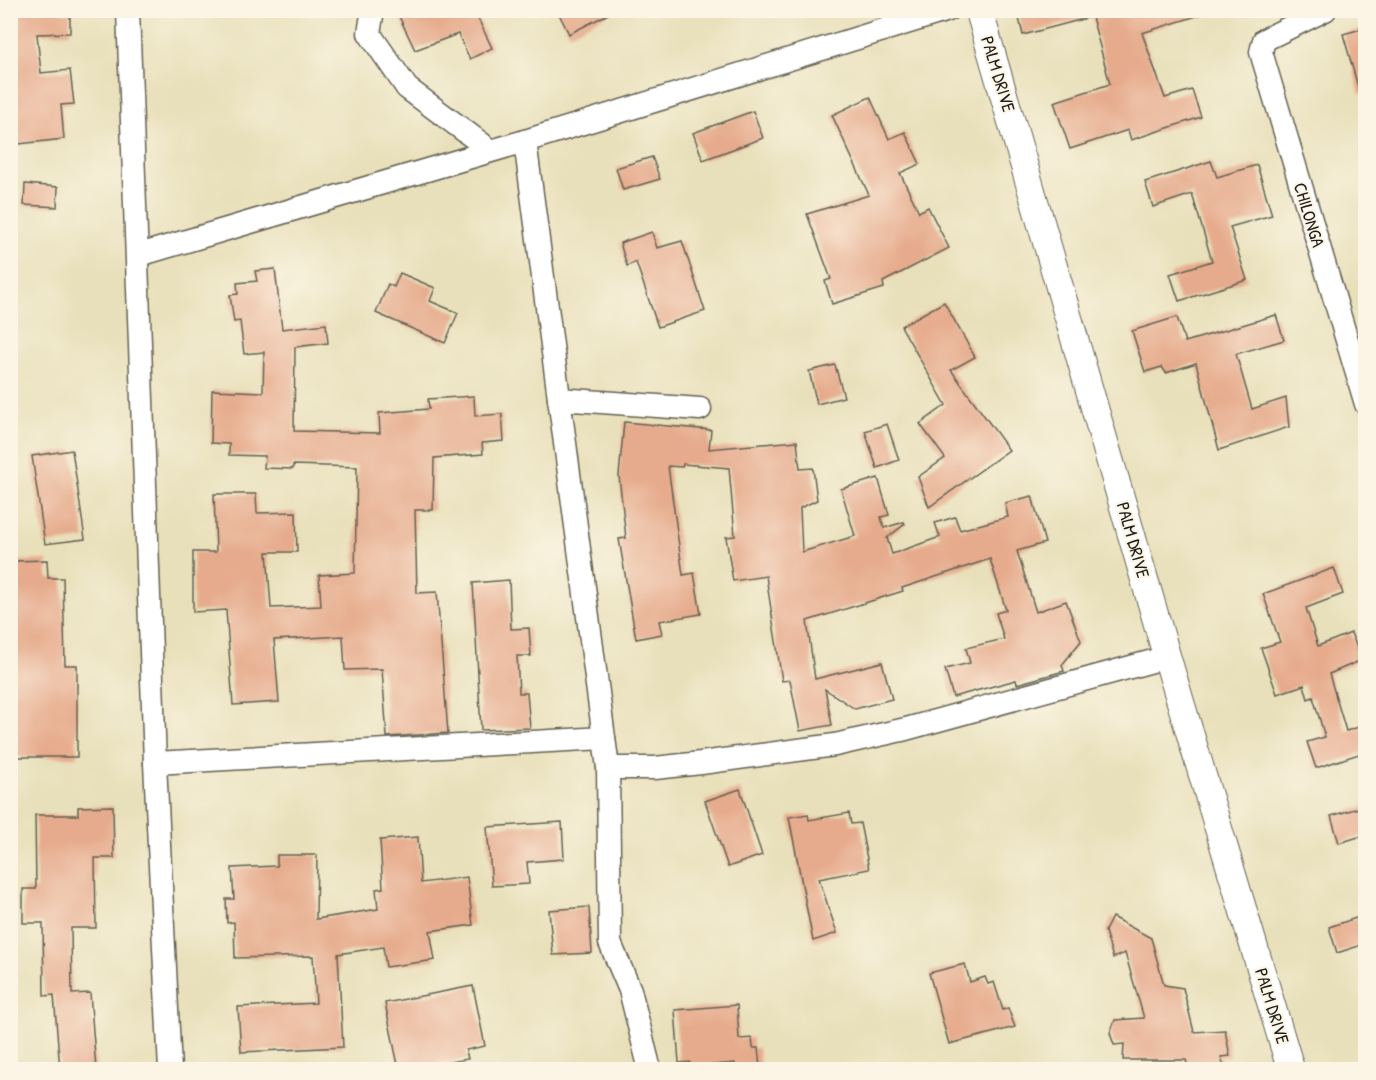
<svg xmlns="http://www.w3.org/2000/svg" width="1376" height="1080" font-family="'Patrick Hand',sans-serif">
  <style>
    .building { fill: #e6ab8c }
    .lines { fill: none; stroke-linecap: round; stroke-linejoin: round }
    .minor-casing { stroke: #636153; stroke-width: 25 }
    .tertiary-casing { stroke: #636153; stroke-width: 29 }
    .minor { stroke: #fff; stroke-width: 22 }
    .tertiary { stroke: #fff; stroke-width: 27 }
    .labels { text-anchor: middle; stroke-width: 4.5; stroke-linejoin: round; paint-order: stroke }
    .street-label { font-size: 18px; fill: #1c1c1c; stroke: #fcf5e5 }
  </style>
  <rect width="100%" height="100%" fill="#fcf5e5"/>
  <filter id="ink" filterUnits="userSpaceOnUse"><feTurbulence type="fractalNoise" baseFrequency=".0167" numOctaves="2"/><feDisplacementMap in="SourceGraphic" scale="12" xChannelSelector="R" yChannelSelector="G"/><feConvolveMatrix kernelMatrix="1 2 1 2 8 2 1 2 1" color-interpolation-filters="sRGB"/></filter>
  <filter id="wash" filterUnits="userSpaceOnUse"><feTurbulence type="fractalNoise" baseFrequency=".008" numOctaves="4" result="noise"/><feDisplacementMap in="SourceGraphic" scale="24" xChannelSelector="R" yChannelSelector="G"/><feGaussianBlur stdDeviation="1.35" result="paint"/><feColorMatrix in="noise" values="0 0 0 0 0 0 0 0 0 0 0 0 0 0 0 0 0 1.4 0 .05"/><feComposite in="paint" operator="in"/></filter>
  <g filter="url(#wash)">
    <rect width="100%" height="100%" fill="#e8e0ba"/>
    <g id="blocks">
      <!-- building -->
      <g class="building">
        <polygon points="10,10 55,10 70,14 70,33 37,34 41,73 70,70 74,104 61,105 64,139 19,144 10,63"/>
        <polygon points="396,10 474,10 492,48 470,59 458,34 415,50"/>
        <polygon points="557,10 616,10 569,34"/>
        <polygon points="1017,10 1090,10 1091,17 1023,35"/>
        <polygon points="1112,10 1199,10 1200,15 1142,33 1165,98 1192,90 1201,117 1131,140 1128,130 1070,149 1054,102 1110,84 1092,17"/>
        <polygon points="1365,28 1365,93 1360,94 1343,34"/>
        <polygon points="870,97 889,139 905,132 920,164 900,173 919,212 928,207 949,248 883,282 884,288 832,304 825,281 831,279 807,214 869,195 832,115"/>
        <polygon points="753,111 763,138 703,160 693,133"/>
        <polygon points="652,157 660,179 623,190 616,168"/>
        <polygon points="1211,161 1217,177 1257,165 1272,215 1230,227 1247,280 1179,301 1170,274 1212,261 1192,194 1153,207 1145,182"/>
        <polygon points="25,184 58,187 57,207 24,205"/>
        <polygon points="652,232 657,248 682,241 705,311 658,327 636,262 627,266 620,243"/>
        <polygon points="275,269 282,329 326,324 328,343 295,347 294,431 380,433 379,413 429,409 428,399 474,396 475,416 502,414 504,441 482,443 483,454 434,458 433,510 415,510 417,593 437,592 448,733 387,737 382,669 345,670 343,636 274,640 279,702 233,705 226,610 193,612 193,552 216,552 214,494 256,494 257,513 296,512 297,552 267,552 271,608 321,606 319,575 355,573 357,467 293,465 293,469 264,468 265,456 229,455 229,444 211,443 212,390 263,392 264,352 244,354 240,321 234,322 230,295 238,294 237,283 257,281 255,271"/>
        <polygon points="400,273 435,288 430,301 458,313 445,343 376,313 388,284 394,287"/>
        <polygon points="944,302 975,357 951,370 1009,450 929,507 918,477 945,458 920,424 946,405 901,326"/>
        <polygon points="1276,315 1284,340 1236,354 1252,409 1286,398 1289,427 1219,450 1196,363 1166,373 1162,367 1145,372 1132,331 1177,317 1185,342"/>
        <polygon points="835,365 844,397 817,404 809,371"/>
        <polygon points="624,422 711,430 709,449 797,441 800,469 813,468 817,500 800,508 802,552 855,536 841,489 878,478 889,515 881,517 884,528 904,522 905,524 887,538 892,554 940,537 935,523 955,517 960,530 1008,517 1005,503 1032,496 1045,543 1017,551 1036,612 1066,601 1081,641 1062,665 1064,671 1017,684 1016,680 953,697 945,669 970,663 966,648 1004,639 996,613 1006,610 990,559 902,588 903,591 807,621 815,679 882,662 892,699 855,709 825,689 832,725 800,731 790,680 782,681 766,576 733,581 726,537 735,536 729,468 683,464 682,467 668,466 683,575 694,573 701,614 659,621 662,634 636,639 619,539 626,538 619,476"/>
        <polygon points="887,424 899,460 877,468 865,431"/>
        <polygon points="72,450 85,539 45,544 32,456"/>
        <polygon points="47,560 48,578 63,578 65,665 77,665 77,757 10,757 10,574 15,574 14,561"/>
        <polygon points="1334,568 1343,594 1306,608 1318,646 1351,633 1362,660 1329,674 1346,731 1365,725 1365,752 1316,768 1307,742 1325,737 1313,697 1308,699 1304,685 1277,694 1261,648 1280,642 1263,594"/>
        <polygon points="509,580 511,629 529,628 531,656 517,656 519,693 527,693 530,728 481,730 473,583"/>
        <polygon points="740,789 762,855 728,867 705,801"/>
        <polygon points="113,806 114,858 95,858 96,928 71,928 72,994 90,993 96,1069 60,1070 54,995 44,996 43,923 23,923 23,889 36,889 35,815 78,815 78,807"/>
        <polygon points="1365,806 1365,835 1339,843 1331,816"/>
        <polygon points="849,813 851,824 860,823 869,869 819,879 837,933 813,941 789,817 808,814 809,820"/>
        <polygon points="562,822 564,859 527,862 529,884 492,886 487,827"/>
        <polygon points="418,837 421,883 467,877 473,925 430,931 435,960 386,967 383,947 338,954 343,1047 241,1052 238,1007 316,1003 313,956 235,958 234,922 227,923 226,899 234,899 232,868 277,866 277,855 317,855 316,919 378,909 376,889 383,888 380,840"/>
        <polygon points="589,907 592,953 553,955 549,910"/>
        <polygon points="1365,915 1365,944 1337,953 1329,927"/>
        <polygon points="1112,917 1151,938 1164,985 1183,988 1194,1032 1225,1030 1230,1056 1221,1057 1225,1070 1189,1070 1186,1060 1123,1060 1124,1044 1114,1045 1110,1033 1115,1020 1144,1018 1125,953 1113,958 1105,931"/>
        <polygon points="965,964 970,982 985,977 988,984 994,982 1003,1010 1008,1008 1015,1027 949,1044 929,973"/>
        <polygon points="473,986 485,1046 466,1050 468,1059 399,1070 385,1003"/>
        <polygon points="737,1005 739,1039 752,1038 753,1048 758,1048 760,1067 735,1069 735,1063 690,1067 690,1062 679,1063 675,1010"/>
      </g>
    </g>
  </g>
  <g filter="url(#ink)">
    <use href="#blocks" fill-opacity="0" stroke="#636153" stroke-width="1.5"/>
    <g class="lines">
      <defs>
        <g id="minor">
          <polyline points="128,10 155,763 170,1070"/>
          <polyline points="373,10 369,33 407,88 482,144 485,152"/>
          <polyline points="1325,10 1264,40 1261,52 1366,404"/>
          <polyline points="525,141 608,768 610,943 630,990 650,1070"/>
          <polyline points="139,255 525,141 948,10"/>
          <polyline points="559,399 700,409"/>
          <polyline points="155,763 604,738"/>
          <polyline points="608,768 655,768 701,763 835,745 906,729 1167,657"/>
        </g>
        <polyline id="tertiary" points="979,10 1167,657 1291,1070"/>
      </defs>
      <!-- minor casing -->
      <use href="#minor" class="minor-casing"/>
      <!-- tertiary casing -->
      <use href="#tertiary" class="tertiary-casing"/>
      <!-- minor -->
      <use href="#minor" class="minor"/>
      <!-- tertiary -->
      <use href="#tertiary" class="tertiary"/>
    </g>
  </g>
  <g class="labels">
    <!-- street labels -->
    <g class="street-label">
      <text transform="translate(998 74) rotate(73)" y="6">PALM DRIVE</text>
      <text transform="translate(1309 215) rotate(73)" y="6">CHILONGA</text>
      <text transform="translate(1133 540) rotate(74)" y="6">PALM DRIVE</text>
      <text transform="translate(1272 1006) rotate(73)" y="6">PALM DRIVE</text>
    </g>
  </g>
  <!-- margin -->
  <rect width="1376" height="1080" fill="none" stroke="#fcf5e5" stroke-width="36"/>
</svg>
